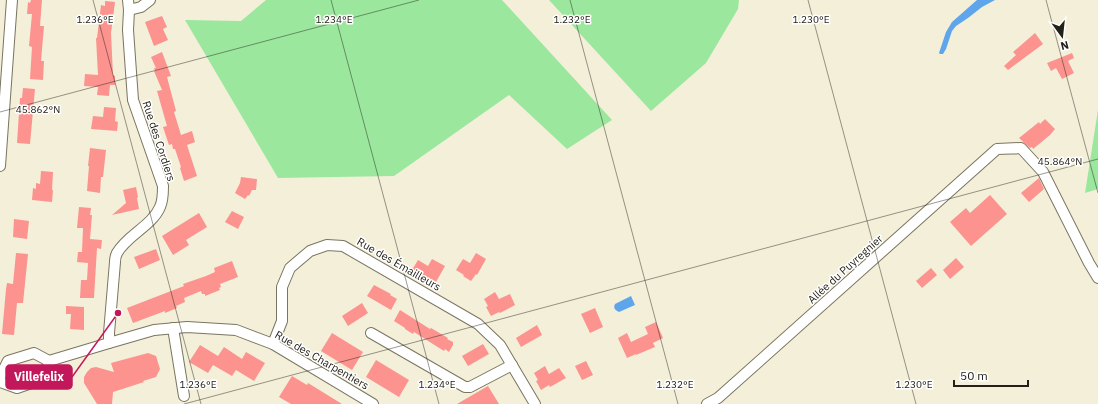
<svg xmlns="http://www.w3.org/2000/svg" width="1098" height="404" font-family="'IBM Plex Sans',sans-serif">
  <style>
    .green { fill: #9be79e }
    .water { fill: #5ea5ec }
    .building { fill: #fc938e }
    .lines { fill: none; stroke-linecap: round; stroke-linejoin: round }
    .street-casing { stroke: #7a7561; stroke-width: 12 }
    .street { stroke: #fff; stroke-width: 10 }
    .ticks { fill: none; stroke: #222018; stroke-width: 1; stroke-opacity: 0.45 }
    .labels { text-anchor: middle; stroke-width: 3; stroke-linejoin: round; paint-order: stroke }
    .street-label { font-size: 11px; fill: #222018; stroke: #fff }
    .ticks-label { font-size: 10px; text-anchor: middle; fill: #222018; stroke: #fff; stroke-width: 3; stroke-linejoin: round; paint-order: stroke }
    .leader { fill: none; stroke: #c2185b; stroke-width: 1.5 }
    .callout-dot { fill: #c2185b; stroke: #fff; stroke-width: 1.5 }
    .callout { fill: #c2185b; stroke: #c2185b; stroke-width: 1.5 }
    .callout-label { font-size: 12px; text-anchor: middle; font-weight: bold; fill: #fff }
  </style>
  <rect width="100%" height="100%" fill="#f4efd9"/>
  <!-- green -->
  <g class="green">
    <polygon points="266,0 502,0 612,120 567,149 509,95 394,176 278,178 185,20 241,21"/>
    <polygon points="549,0 739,0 738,9 706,63 651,111"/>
    <polygon points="1098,110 1098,189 1085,193"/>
  </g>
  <!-- water -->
  <g class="water">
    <polygon points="977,0 995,0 982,7 968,18 956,26 952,31 946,49 943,54 940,54 939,53 946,32 952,22"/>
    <path d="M631,296L635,305L619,312C615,310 613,308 615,304Z"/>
  </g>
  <!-- building -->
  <g class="building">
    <polygon points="31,0 42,0 40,26 44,26 41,61 44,61 43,80 30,79 32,47 29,46 32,14 27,14 28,2 30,3"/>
    <polygon points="105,1 115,2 111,33 113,75 115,76 115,85 110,85 109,96 97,95 98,87 84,86 85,74 98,75 96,38 97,38 101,5 105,6"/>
    <polygon points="162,16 167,27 163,29 168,40 154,46 145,22"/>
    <polygon points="1035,33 1043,44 1008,70 1004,66 1016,55 1013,52"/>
    <polygon points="162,52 171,76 167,77 176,111 174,112 181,135 192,131 195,142 187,145 197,176 184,181 180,168 181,167 175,149 173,149 172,144 169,145 163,127 167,126 157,91 162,90 154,71 155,71 154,68 156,68 151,57"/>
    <polygon points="1072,53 1074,58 1068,61 1074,73 1062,79 1056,68 1051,71 1047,63"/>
    <polygon points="23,88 35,89 30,144 17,143 20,98 22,98"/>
    <polygon points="104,107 116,108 115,121 118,122 117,131 91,129 93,116 103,117"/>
    <polygon points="1045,119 1055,129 1050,135 1033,149 1032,147 1030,148 1019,138 1039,122 1040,124"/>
    <polygon points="90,148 106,150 103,177 101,177 100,193 87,191 89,166 88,166"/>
    <polygon points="41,171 53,172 52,190 53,190 52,202 32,200 33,188 36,189 36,183 40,184"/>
    <polygon points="241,177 257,179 256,190 252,190 249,196 248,195 245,199 235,193 240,183"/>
    <polygon points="1039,178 1044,189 1029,202 1021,193"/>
    <polygon points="136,187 138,197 137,198 139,209 112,215 126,203 123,190"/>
    <polygon points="990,195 1007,214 971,246 950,222 966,208 970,213"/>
    <polygon points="79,207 91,208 90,215 92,215 90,239 102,240 101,249 97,248 94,298 80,298 81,280 87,280 88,263 77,262 78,252 82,252 83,228 77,228"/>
    <polygon points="232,211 244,217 238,229 225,222"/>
    <polygon points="199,213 207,227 186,240 189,245 173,255 162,236"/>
    <polygon points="14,219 29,221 27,239 13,237"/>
    <polygon points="156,249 160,260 139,269 134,257"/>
    <polygon points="16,253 28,254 23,303 17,303 14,335 2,334 6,289 7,283 13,284"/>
    <polygon points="476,253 486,259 477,275 476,274 471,281 463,276 464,275 456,270 463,259 470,263"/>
    <polygon points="956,258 964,267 950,279 943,270"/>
    <polygon points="432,259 445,266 436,282 429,278 428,280 412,270 418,260 428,266"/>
    <polygon points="232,261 238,277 220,284 221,287 219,288 220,290 205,296 205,294 202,294 201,291 184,298 185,302 176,306 177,308 165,313 165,311 133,323 127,308 184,286 183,284 206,276 215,272 214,268"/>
    <polygon points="931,268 937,275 922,288 916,281"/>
    <polygon points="374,285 391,294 390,295 397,299 391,310 367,296"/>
    <polygon points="495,292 499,299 510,294 515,305 500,313 499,312 491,316 486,307 488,306 484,299"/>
    <polygon points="362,303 368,313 348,326 342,316"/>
    <polygon points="66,306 84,307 84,330 70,329 71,314 66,314"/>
    <polygon points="595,308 603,327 590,333 581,314"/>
    <polygon points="400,310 430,329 431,328 448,338 447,339 453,342 453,345 449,352 445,349 444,351 414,332 413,334 405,329 405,328 394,321"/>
    <polygon points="656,322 663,338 653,343 655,347 636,355 636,354 627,358 618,338 627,333 631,342 648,334 645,327"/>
    <polygon points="537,325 542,335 521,347 516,338"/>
    <polygon points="332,333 363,352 352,370 321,351"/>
    <polygon points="483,344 489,354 468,366 462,356"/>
    <polygon points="200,345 218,356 224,347 242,359 246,352 265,363 254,381 236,370 232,376 213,365 208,373 189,362"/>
    <polygon points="148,353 156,356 160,369 156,377 143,381 144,382 113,392 112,404 97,404 84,383 84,377 87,372 91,368 96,367 114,372 111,363"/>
    <polygon points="376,360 409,380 399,397 366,377"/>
    <polygon points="586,361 593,375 582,380 575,366"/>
    <polygon points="545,366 549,374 559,368 566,378 550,387 549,385 541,390 536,381 538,380 534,373"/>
    <polygon points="292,376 307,385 308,383 342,404 291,404 279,397"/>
    <polygon points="488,386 499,404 457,404"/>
  </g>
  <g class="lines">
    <defs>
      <g id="street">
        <polyline points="129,10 141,7 150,0"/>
        <polyline points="0,166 12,0"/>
        <polyline points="173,328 184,396"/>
        <polyline points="371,333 465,387 470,387 512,365"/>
        <path d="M109,343V333L115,262C115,259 116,255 117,253C127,235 152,226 160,207C163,201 163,193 163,186L133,100L128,30L129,10L128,0"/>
        <polyline points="273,344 282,321 282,287 290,268 310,251 327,245 343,246 478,324 500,345 535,404"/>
        <polyline points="0,377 8,361 34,353 49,361 109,343 154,330 187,327 236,330 273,344 373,404"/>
        <polyline points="0,382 17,388 46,378 49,361"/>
        <polyline points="707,404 718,398 997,149 1021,148 1043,172 1089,263 1098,278"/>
      </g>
    </defs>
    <!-- street casing -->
    <use href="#street" class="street-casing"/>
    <!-- street -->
    <use href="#street" class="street"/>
  </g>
  <!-- ticks -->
  <path class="ticks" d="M93,0L201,404M331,0L439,404M570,0L678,404M808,0L916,404M1046,0L1098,193M0,112L419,0M184,404L1098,159"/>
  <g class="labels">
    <!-- street labels -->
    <g class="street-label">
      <text transform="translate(159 141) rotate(72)" y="4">Rue des Cordiers</text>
      <text transform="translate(399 264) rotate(30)" y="4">Rue des Émailleurs</text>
      <text transform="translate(845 269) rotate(-42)" y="4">Allée du Puyregnier</text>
      <text transform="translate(322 360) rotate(30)" y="4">Rue des Charpentiers</text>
    </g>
  </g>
  <g class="ticks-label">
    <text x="95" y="23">1.236°E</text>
    <text x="334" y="23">1.234°E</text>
    <text x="572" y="23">1.232°E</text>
    <text x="811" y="23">1.230°E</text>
    <text x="38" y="113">45.862°N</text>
    <text x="1060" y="165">45.864°N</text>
    <text x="198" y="388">1.236°E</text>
    <text x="437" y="388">1.234°E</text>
    <text x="675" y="388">1.232°E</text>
    <text x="914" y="388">1.230°E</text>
  </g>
  <!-- callouts -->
  <path class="leader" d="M118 313L72 377"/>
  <circle class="callout-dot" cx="118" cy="313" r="4"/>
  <rect class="callout" x="6" y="365" width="66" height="24" rx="4"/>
  <g class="callout-label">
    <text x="39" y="381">Villefelix</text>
  </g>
  <!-- north arrow -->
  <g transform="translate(1062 36) rotate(165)" stroke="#ffffff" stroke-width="3" paint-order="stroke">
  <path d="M0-3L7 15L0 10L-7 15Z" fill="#222018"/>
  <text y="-6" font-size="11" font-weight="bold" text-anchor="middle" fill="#222018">N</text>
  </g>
  <!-- scale -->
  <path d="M954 380v6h74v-6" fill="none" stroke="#222018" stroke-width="2"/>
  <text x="960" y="380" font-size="12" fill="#222018" stroke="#ffffff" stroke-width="3" paint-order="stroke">50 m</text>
</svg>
